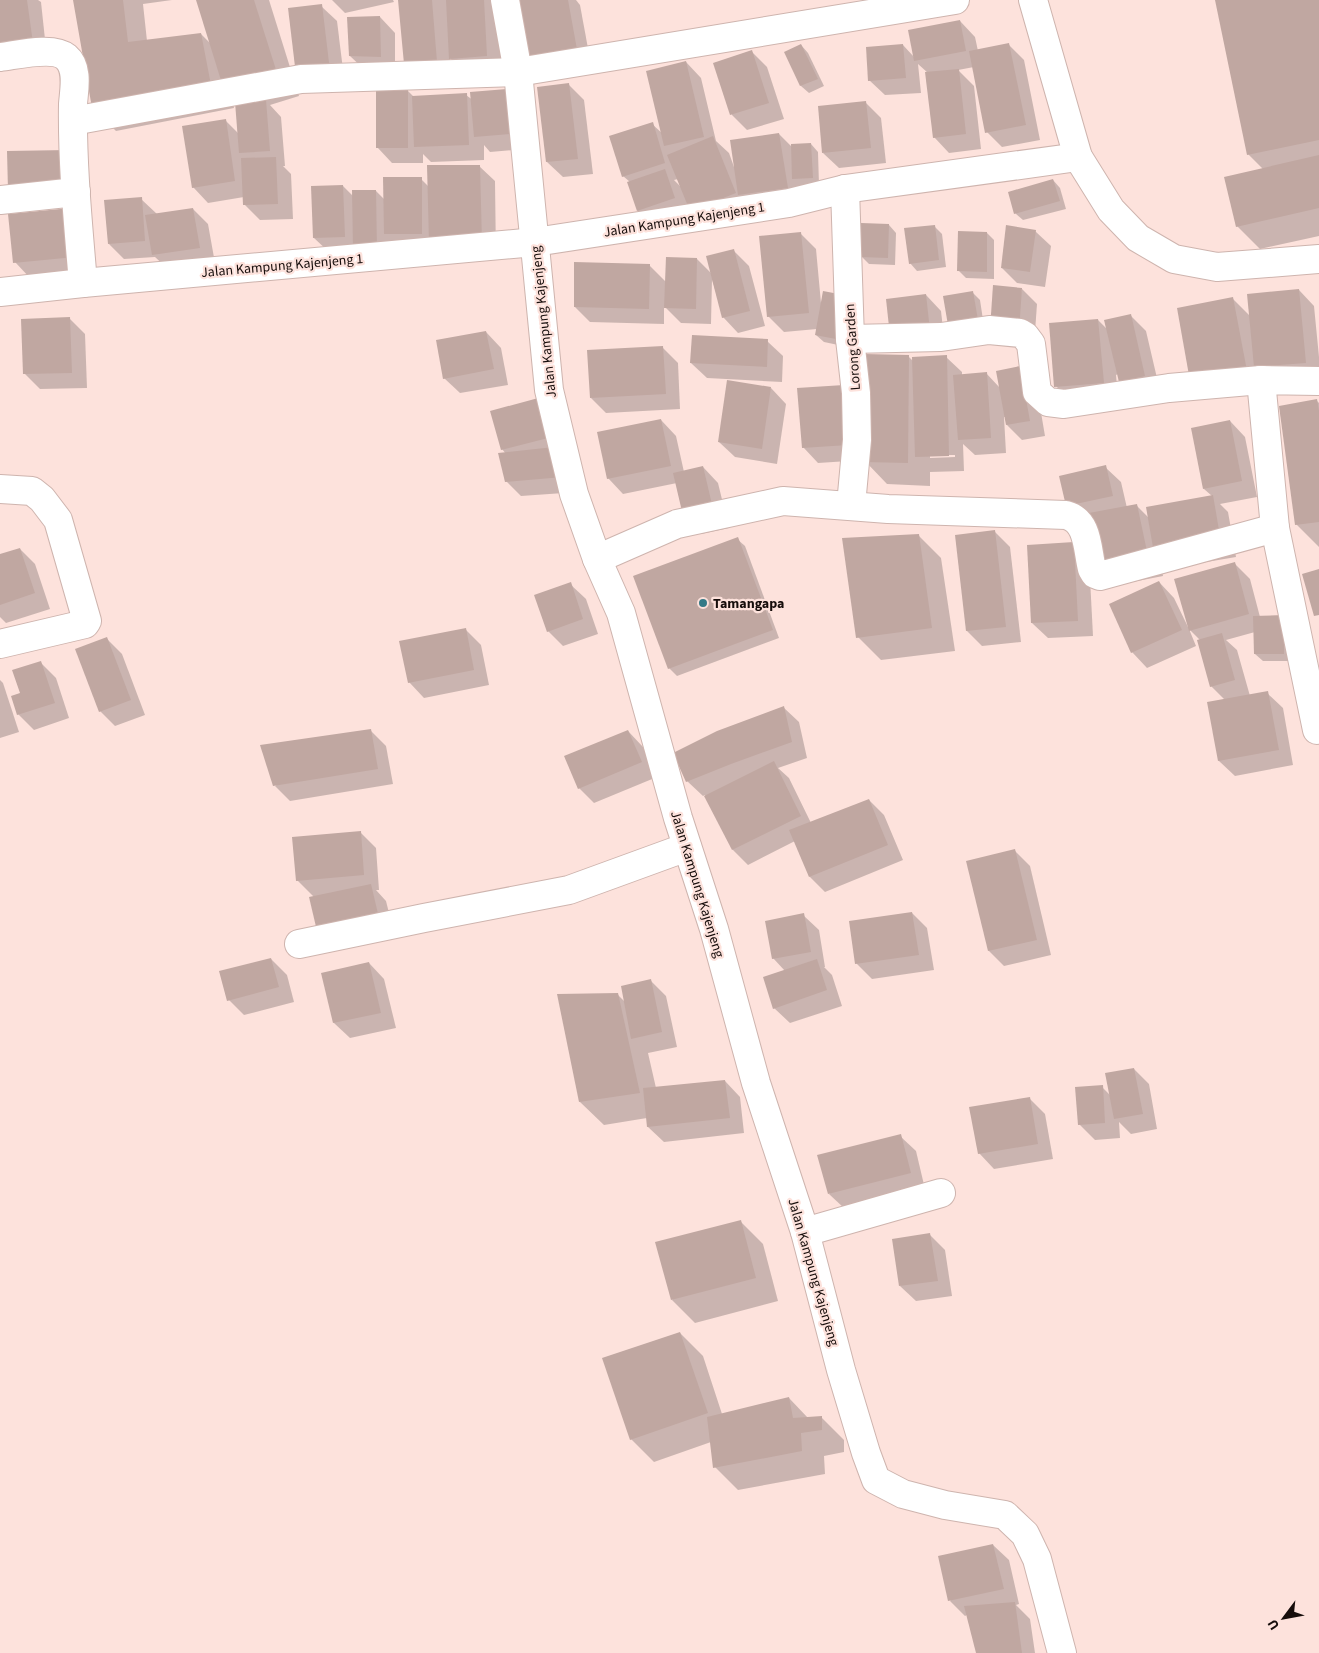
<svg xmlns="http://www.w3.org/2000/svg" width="1319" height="1653" font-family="'Source Sans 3',sans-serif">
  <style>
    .shadow { fill: #0003; fill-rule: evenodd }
    .building { fill: #c0a7a1 }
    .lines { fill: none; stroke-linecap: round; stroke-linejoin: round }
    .minor-casing { stroke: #ceb4ae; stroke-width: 30 }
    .minor { stroke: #fff; stroke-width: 28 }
    .poi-dot { fill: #357a87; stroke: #fde2dc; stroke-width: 2 }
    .labels { text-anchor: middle; stroke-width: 4.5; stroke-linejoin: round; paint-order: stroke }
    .street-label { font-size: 14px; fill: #160d0b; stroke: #fde2dc }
    .poi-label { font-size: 14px; font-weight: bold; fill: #160d0b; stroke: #fde2dc; text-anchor: start }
  </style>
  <rect width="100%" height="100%" fill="#fde2dc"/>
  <!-- shadow -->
  <g class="shadow">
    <polygon points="0,0 38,0 41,2 47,58"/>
    <polygon points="74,0 172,0 143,4 147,41 201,34 211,44 197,0 269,0 299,96 270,105 281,117 285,166 283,166 291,174 293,219 260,220 244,204 244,197 208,203 193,187 225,120 238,133 236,103 231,95 234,108 116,131 93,108"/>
    <polygon points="332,0 393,0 394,2 345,13"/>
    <polygon points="399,0 494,0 498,4 502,71 465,74 450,58 452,77 421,79"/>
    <polygon points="515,0 576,0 580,5 592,70"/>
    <polygon points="1216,0 1319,0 1319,236 1260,249 1237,226 1263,169 1248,154"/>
    <polygon points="321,6 337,21 345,86 313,90"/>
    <polygon points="380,17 395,33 395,71 366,71 350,56"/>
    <polygon points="960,21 975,37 978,51 1009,45 1024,60 1040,140 1002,147 987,132 974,67 958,70 974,86 981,149 949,153 934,137 928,73 918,64 921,93 885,95 869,80 903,45 914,57"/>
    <polygon points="801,45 808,53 824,86 809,93 801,86 786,52"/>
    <polygon points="752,52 767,67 784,119 747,130 732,115 715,63"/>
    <path d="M686,62L701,78L716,141L729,153L734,167L779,134L792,147L811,144L818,152L819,185L800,186L803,203L654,226L638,211L628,183L630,182L623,176L652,124L663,134ZM678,179L681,187L674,180Z"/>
    <polygon points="568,84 584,100 593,174 563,177 547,162"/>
    <polygon points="408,91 414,97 466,95 537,148 490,152 484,145 484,160 431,162 423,154 423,163 392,163 377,147"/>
    <polygon points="866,103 881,118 886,163 839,168 823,153"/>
    <polygon points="479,166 495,181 496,258 401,249 392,240 392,265 330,253 314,238 343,186 353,196 376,191 385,200 421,179 429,187"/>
    <polygon points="1053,180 1060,188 1066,209 1023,220 1015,213"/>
    <polygon points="141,199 157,214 193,209 208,224 215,263 169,270 155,257 124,259 109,244"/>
    <polygon points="10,215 90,272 30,278 15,262"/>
    <polygon points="889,225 896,233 895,265 869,264 861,256"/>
    <polygon points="934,226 942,234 946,267 917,271 910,263"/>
    <polygon points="1035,231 1051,246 1045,287 1017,283 1002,268"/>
    <polygon points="800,233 816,249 821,303 843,346 824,342 816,335 817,329 784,332 768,316"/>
    <polygon points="987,233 994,240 994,279 966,278 958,270"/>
    <polygon points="733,250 749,266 765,326 738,333 723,317 712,279 711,324 681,323 664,306 664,324 590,322 575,307 649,265 666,282 697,259 712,274"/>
    <polygon points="1022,289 1037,304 1034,346 1007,344"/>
    <polygon points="1299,290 1314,306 1319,357 1319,378 1207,396 1233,299 1251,317"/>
    <polygon points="972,292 980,300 985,333 957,338"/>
    <polygon points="926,295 941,311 945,346 907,351"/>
    <polygon points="1130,315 1146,331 1160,391 1120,382 1118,374 1116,375 1118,398 1071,402 1056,386 1098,320 1108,330"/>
    <polygon points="70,319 85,334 87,388 40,389 24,373"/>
    <polygon points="486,332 501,348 508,385 460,393 444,378"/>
    <polygon points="767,341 783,356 782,382 707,378 691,363"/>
    <polygon points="662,347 678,363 680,409 606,413 591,398"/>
    <path d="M908,356L914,362L946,357L962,372V375L986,373L1000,388L1036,383L1045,436L1022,440L1007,425L1005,417H1004L1006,453L975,455L963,444L964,471L930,472V486L887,484L864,460L818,463L803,447L843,386ZM930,455H955V457L930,458Z"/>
    <polygon points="771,388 786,404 777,464 735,457 719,442"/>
    <polygon points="542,399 578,492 521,496 506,481 506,454 502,449"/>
    <polygon points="1317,401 1319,403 1319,547 1296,524"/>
    <polygon points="661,420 676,436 684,472 703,467 718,483 729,528 701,534 685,519 677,483 623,494 608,478"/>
    <polygon points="1230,421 1245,437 1257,497 1220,504 1228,512 1236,557 1171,568 1159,556 1163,576 1117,585 1067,506 1105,467 1121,482 1127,508 1137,506 1149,518 1212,496 1204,489"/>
    <polygon points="995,532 1010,547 1021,642 982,646 967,631"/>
    <polygon points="918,535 941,558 955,651 881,660 858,637"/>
    <polygon points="737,539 745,546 779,638 677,676 669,668"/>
    <polygon points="1073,543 1089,559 1093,636 1048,638 1032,623"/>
    <polygon points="20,549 35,564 50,609 6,623 0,617 0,555"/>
    <polygon points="1234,563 1250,579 1260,617 1283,617 1291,661 1263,661 1255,654 1255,632 1226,640 1237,650 1250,696 1267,693 1283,708 1293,765 1235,776 1219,761 1225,700 1211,686 1201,641 1189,629 1196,646 1147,668 1132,652 1159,582 1174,598 1188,627"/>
    <polygon points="570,584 586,599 598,634 563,646 548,631"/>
    <polygon points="465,629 481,645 489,685 424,698 409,682"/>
    <polygon points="106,638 122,654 145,715 115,726 100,711"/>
    <polygon points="40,662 56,678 69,718 34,730 18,714 22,694"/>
    <polygon points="0,680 3,683 19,732 0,738"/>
    <polygon points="783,707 799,722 807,758 778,768 789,778 811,823 869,800 884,815 903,860 825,892 810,877 795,841 748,865 733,850 705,795 703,796 687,781"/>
    <polygon points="370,730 386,746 393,784 290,801 275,786"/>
    <polygon points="628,731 643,747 657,777 594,803 579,788"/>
    <polygon points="360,832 376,848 379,890 376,890 386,901 394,933 314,897 297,880"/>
    <polygon points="1015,851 1030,866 1051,955 1004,966 989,951"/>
    <polygon points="912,913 927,928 934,970 872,979 856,963"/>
    <polygon points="803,915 819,930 825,967 824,967 832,975 842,1006 790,1023 774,1008 785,971 773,958"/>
    <polygon points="271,959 287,975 294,1002 244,1015 229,1000"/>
    <polygon points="369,963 384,979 396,1028 350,1038 334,1023 323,974"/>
    <polygon points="651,981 666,996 677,1047 648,1053 656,1088 725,1081 740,1097 744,1133 664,1142 648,1127 647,1118 604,1125 580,1102 617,994 625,1002"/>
    <polygon points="1134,1069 1149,1084 1157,1129 1131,1134 1119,1122 1120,1138 1095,1140 1079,1124 1102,1087 1111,1096"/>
    <polygon points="1030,1099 1045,1114 1053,1159 994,1169 979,1153"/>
    <polygon points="900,1136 916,1151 925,1189 845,1209 829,1194"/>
    <polygon points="740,1221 763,1244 778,1301 695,1323 672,1300"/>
    <polygon points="930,1235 945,1250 952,1296 916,1301 900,1286"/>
    <polygon points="680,1333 703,1356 722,1414 789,1398 808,1418 821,1417 844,1440 844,1452 824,1456 825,1474 738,1490 715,1467 711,1442 654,1462 631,1439"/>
    <polygon points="993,1545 1009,1560 1019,1604 1016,1605 1030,1619 1035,1653 977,1653 967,1615 965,1616 950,1601"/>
  </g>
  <!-- building -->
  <g class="building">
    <polygon points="0,0 27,0 33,43 0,46"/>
    <polygon points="73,0 123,0 128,42 201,33 211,85 92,108"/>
    <polygon points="196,0 254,0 277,73 224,90"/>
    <polygon points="398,0 432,0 437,62 404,64"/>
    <polygon points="446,0 484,0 487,56 449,59"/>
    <polygon points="513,0 568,0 578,55 525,64"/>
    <polygon points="1215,0 1319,0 1319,140 1247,155"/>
    <polygon points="322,4 330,71 296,75 288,8"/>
    <polygon points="380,16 381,57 349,56 347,17"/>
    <polygon points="960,20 966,51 914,61 908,30"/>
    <polygon points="1009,43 1026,125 985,133 969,51"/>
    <polygon points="801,44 818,79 800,86 784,52"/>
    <polygon points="903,44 906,78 868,81 866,47"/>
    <polygon points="752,50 769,103 730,115 713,63"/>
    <polygon points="686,61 704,137 664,146 646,71"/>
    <polygon points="959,69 966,134 933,138 925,72"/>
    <polygon points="569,83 578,159 546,162 537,87"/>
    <polygon points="519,88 523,133 474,137 470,92"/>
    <polygon points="376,89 408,90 408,148 376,148"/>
    <polygon points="467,93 469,145 414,147 412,96"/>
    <polygon points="266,100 270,151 239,153 235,102"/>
    <polygon points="866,101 871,148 822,153 818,106"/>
    <polygon points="226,119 235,181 192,188 182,126"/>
    <polygon points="653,122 665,163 622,177 609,136"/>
    <polygon points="779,133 788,188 738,195 730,140"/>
    <polygon points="713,136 736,193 690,211 667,155"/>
    <polygon points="811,143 813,178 792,179 791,144"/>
    <polygon points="68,150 69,189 8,190 7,151"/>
    <polygon points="1319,155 1319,208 1236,227 1224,177"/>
    <polygon points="276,157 278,204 243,205 241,158"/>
    <polygon points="427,165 480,165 482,243 429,243"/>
    <polygon points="665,169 675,198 637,211 627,182"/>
    <polygon points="383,177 422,177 422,234 384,234"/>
    <polygon points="1053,179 1060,201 1014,214 1008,192"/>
    <polygon points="343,185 345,237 313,238 311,186"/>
    <polygon points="352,190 376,190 377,250 353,250"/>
    <polygon points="142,197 145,241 108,244 104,200"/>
    <polygon points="71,208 75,257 13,263 8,214"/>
    <polygon points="193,208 200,248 152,255 145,215"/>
    <polygon points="861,223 889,224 888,258 860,257"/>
    <polygon points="935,225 939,260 909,264 904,228"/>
    <polygon points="1006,225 1036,230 1030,272 1001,268"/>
    <polygon points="958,231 987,232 987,272 957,271"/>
    <polygon points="801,232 809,313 767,317 759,236"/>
    <polygon points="734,249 750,311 722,318 706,256"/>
    <polygon points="666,257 697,258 696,309 664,308"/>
    <polygon points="574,262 650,264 649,309 574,307"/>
    <polygon points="993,285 1022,288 1019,331 990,329"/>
    <polygon points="1299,289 1306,363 1254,367 1247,294"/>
    <polygon points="823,291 844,295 836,339 815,335"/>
    <polygon points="973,291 979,326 949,331 943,296"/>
    <polygon points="926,294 930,331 890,336 886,299"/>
    <polygon points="1233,297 1247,371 1190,381 1177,308"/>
    <polygon points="1131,314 1145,376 1119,382 1104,320"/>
    <polygon points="70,317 72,373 23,374 21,319"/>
    <polygon points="1098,319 1104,383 1054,387 1049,323"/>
    <polygon points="486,331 494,369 443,379 436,340"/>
    <polygon points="692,335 768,339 767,367 690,363"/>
    <polygon points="663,346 666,394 590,398 587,350"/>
    <polygon points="864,354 909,355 908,463 863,462"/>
    <polygon points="947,355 949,456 915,457 912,357"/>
    <polygon points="1020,366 1030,421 1006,425 996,371"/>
    <polygon points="987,372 991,438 958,440 953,375"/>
    <polygon points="727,380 771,387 762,449 718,442"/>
    <polygon points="844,385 848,445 802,448 797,388"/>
    <polygon points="542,397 552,437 501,450 490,411"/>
    <polygon points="1317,399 1319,411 1319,522 1295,525 1279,406"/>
    <polygon points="661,419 671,466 607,479 597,432"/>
    <polygon points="1230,420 1242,481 1203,489 1191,428"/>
    <polygon points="554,447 563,477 505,482 498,453"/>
    <polygon points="1106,465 1113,496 1066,506 1059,476"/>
    <polygon points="703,466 714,513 684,520 673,473"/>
    <polygon points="1213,495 1221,542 1154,553 1146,507"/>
    <polygon points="1137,504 1149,561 1100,570 1089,513"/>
    <polygon points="995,530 1006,627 966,631 955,535"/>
    <polygon points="919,534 932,628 856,638 842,538"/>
    <polygon points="738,537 773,630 668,669 633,576"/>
    <polygon points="1074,542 1078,621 1031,623 1027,545"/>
    <polygon points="20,548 35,593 0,605 0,554"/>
    <polygon points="1235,562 1249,614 1189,631 1174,579"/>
    <polygon points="1319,569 1319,615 1314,616 1302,574"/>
    <polygon points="1159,581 1182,630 1131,653 1109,604"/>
    <polygon points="571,582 583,619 547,632 534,595"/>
    <polygon points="1284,615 1284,654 1254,654 1253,616"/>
    <polygon points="466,628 474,670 408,683 399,641"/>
    <polygon points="1222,633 1235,680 1210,687 1197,640"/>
    <polygon points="107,637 131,700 99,712 75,649"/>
    <polygon points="41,661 55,703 17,715 11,696 20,693 12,670"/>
    <polygon points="1268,691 1279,750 1218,761 1207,702"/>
    <polygon points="784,706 792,742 731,764 686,782 673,753 717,731"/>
    <polygon points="371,729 378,769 273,786 260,745"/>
    <polygon points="628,730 642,762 578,789 564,756"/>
    <polygon points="774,761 801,816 732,850 704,796"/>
    <polygon points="869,799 888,845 809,877 789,830"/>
    <polygon points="361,831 364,875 296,881 292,837"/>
    <polygon points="1015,849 1037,940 988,951 966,861"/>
    <polygon points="371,884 379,918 317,931 309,897"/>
    <polygon points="912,912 919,955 855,964 849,921"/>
    <polygon points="804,913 811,952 772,959 765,921"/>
    <polygon points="271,958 279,987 227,1001 219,971"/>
    <polygon points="817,959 827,990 773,1009 763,977"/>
    <polygon points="369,962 381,1013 333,1023 321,973"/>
    <polygon points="651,979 662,1032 631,1039 621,986"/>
    <polygon points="618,993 640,1093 579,1102 557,994"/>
    <polygon points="1134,1068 1143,1114 1114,1119 1105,1073"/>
    <polygon points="725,1080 730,1118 647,1127 643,1088"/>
    <polygon points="1103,1085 1105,1123 1078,1125 1075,1087"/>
    <polygon points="1030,1097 1038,1144 978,1154 969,1107"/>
    <polygon points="901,1134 911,1173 828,1194 817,1155"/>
    <polygon points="741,1220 756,1278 671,1300 655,1242"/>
    <polygon points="930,1233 938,1281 899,1286 892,1239"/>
    <polygon points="680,1332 708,1413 630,1440 602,1358"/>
    <polygon points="789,1397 793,1418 822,1416 822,1430 801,1433 802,1451 713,1468 707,1417"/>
    <polygon points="993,1544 1004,1589 948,1601 938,1556"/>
    <polygon points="1015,1602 1022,1653 976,1653 964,1606"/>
  </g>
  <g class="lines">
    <defs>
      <g id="minor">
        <polyline points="505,0 518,72 549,390 574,494 597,559 621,613 678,818 714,929 756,1083 805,1232 841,1370 866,1453 876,1480 903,1494 945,1505 1005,1515 1025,1534 1037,1559 1062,1653"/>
        <polyline points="1033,0 1078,157 1111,210 1138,238 1174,259 1217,267 1319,259"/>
        <path d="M0,57C17,55 53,46 66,57C79,68 74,90 73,104C72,164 78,223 83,283"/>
        <polyline points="73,121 301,79 518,72 955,0"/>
        <polyline points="845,189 850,339 856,393 857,440 851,505"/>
        <polyline points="0,200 76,192"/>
        <polyline points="0,292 83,283 535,242 789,203 845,189 1078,157"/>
        <polyline points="850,339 941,337 989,330 1020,333 1025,336 1031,344 1037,392 1048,402 1064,404 1169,388 1261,380"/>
        <polyline points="0,489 32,491 42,499 58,520 87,621 85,624 0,644"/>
        <path d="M597,559L677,524L783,501L888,509L1066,515C1089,521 1087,550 1092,569L1095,574L1100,576L1275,528"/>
        <polyline points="1317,730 1275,528 1261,380 1319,381"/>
        <polyline points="299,944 424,918 569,890 687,847"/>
        <polyline points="805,1232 941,1193"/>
      </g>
    </defs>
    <!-- minor casing -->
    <use href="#minor" class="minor-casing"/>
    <!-- minor -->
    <use href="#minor" class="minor"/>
  </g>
  <!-- markers -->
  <circle class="poi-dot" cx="703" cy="603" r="5"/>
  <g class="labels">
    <!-- street labels -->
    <g class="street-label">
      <text transform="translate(684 219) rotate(-9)" y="5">Jalan Kampung Kajenjeng 1</text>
      <text transform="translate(282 265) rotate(-5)" y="5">Jalan Kampung Kajenjeng 1</text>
      <text transform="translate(543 322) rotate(-96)" y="5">Jalan Kampung Kajenjeng</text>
      <text transform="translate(852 347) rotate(-94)" y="5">Lorong Garden</text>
      <text transform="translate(698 884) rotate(73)" y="5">Jalan Kampung Kajenjeng</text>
      <text transform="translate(814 1272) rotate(74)" y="5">Jalan Kampung Kajenjeng</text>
    </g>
    <!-- poi labels -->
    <g class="poi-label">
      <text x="713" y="608">Tamangapa</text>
    </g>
  </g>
  <!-- north arrow -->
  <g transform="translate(1284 1618) rotate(238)" stroke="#fde2dc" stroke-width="4" paint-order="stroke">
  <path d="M0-4L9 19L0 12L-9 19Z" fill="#160d0b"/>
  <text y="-8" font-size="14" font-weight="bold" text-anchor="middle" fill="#160d0b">U</text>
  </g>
</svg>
